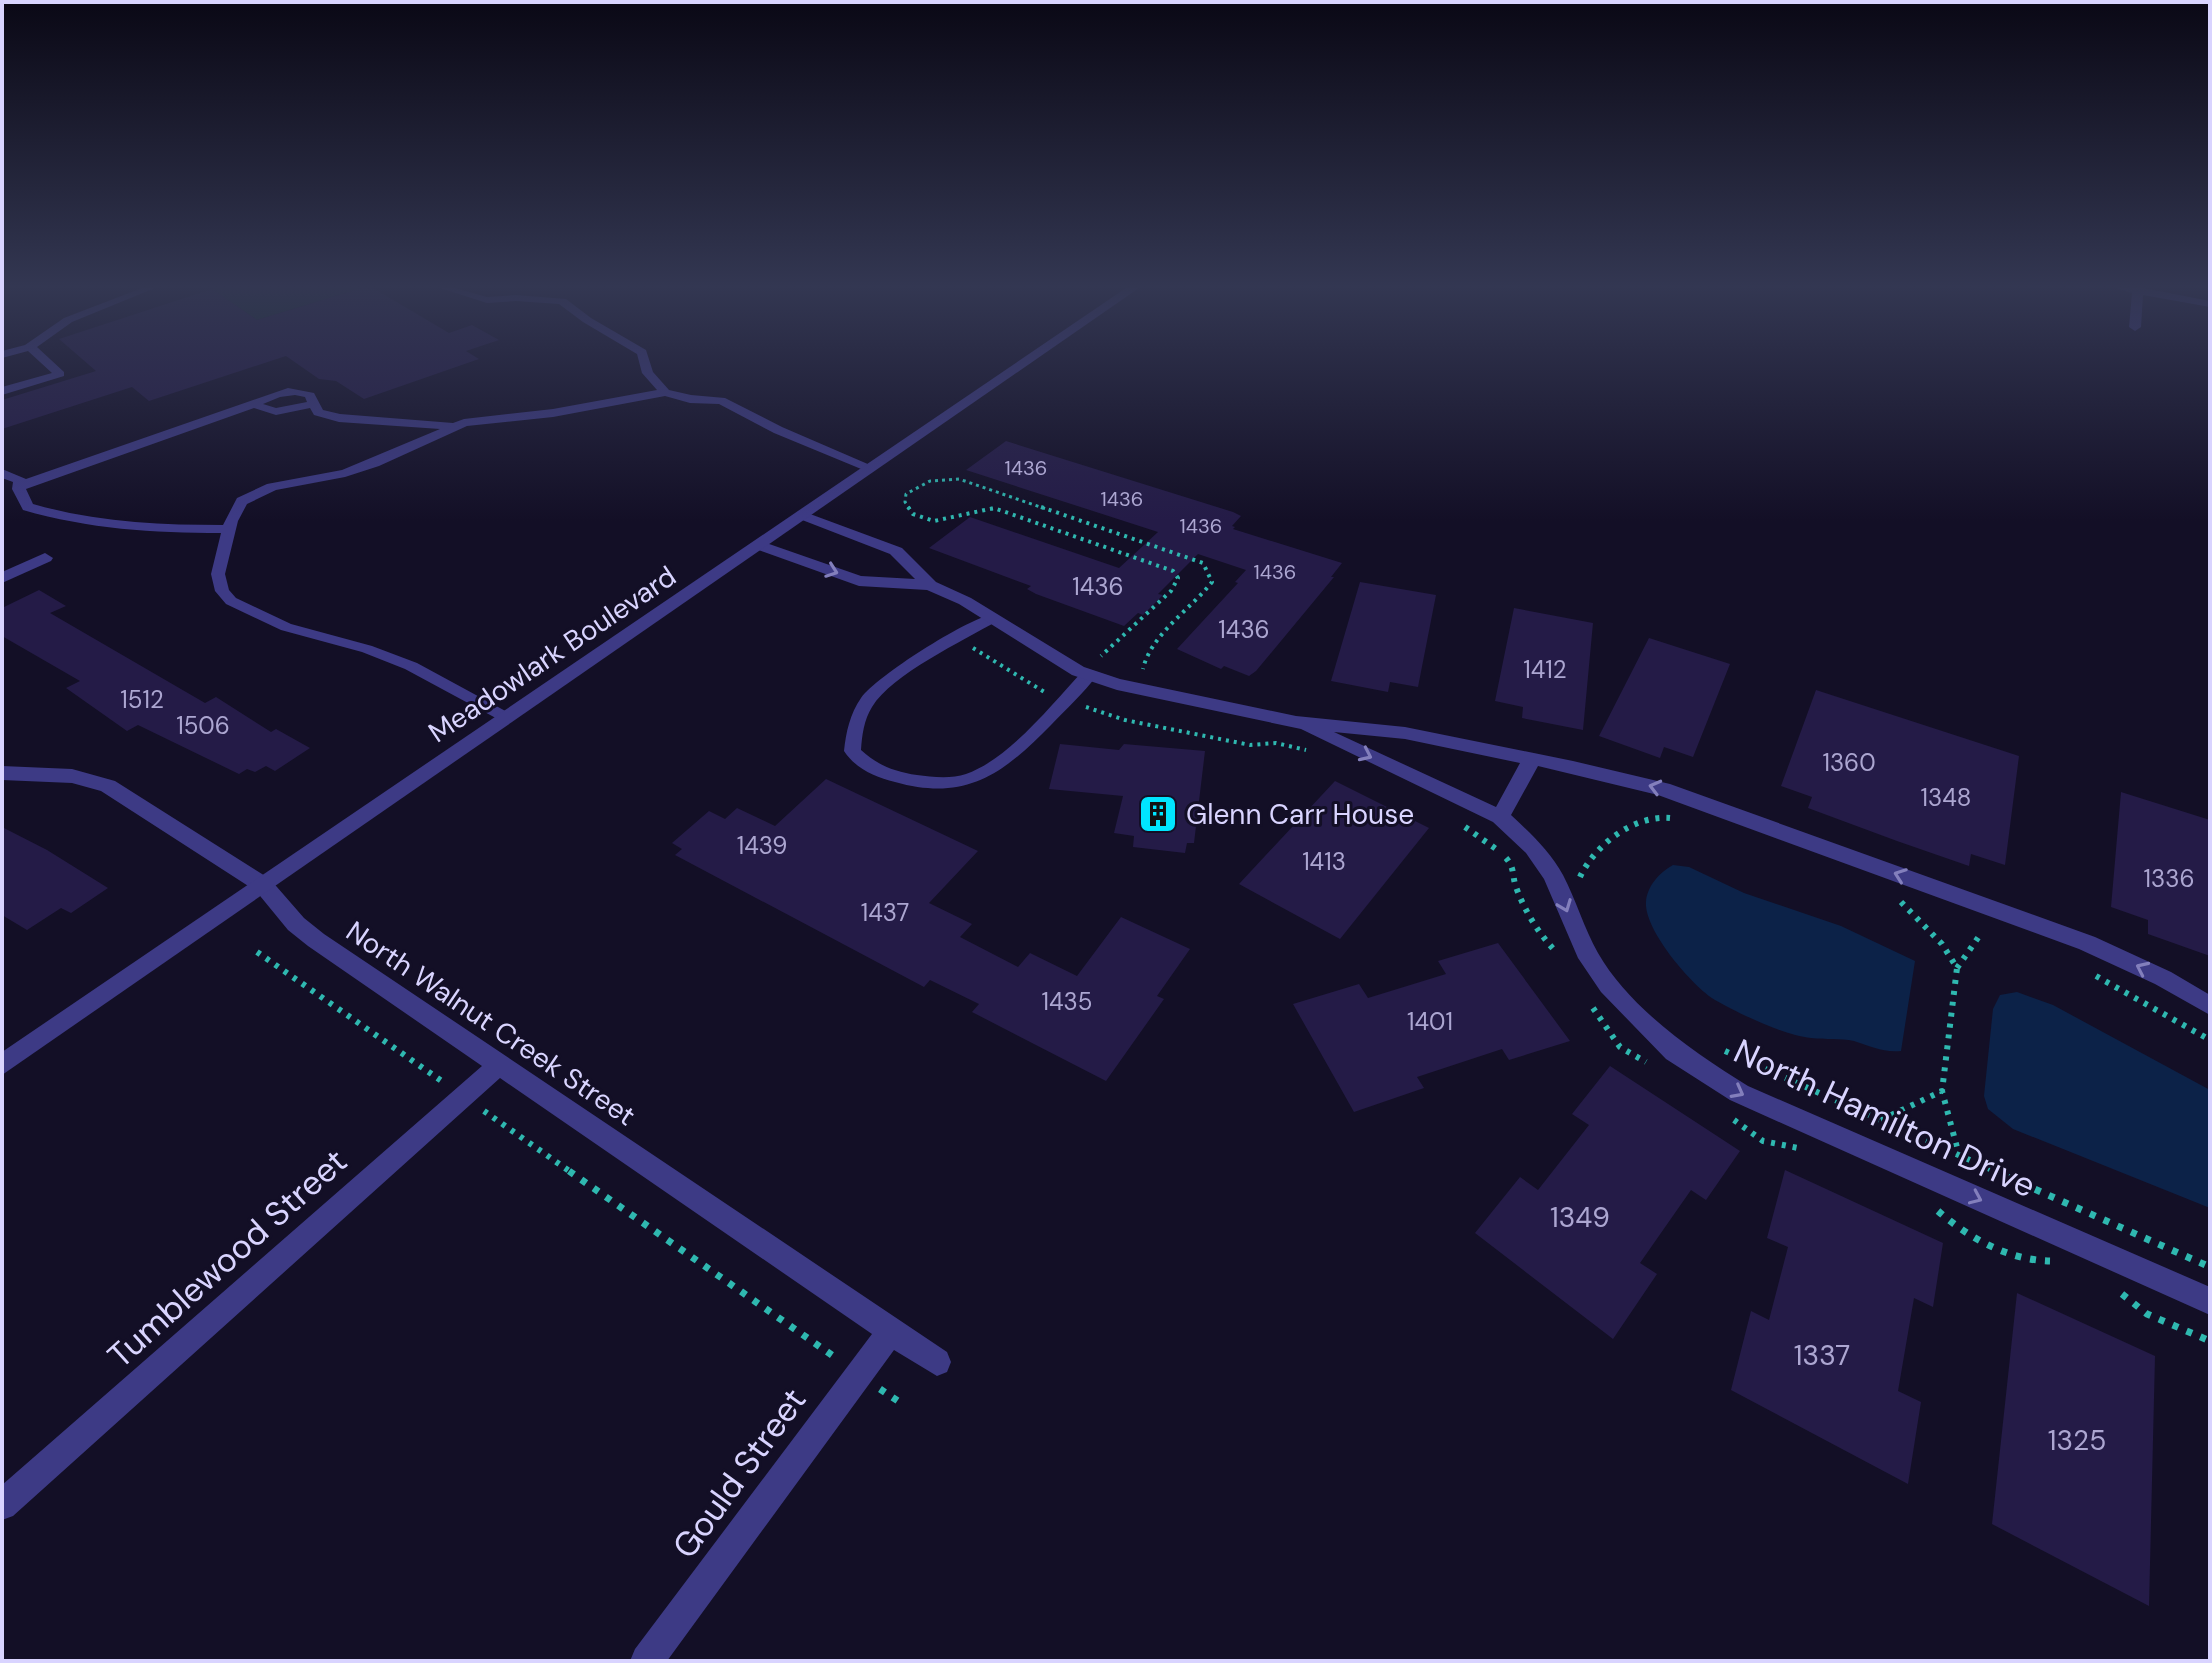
<svg xmlns="http://www.w3.org/2000/svg" width="2212" height="1663" font-family="'DM Sans',sans-serif">
  <style>
    .green { fill: #12302f }
    .water { fill: #0c2248 }
    .building { fill: #241b47 }
    .lines { fill: none; stroke-linecap: round; stroke-linejoin: round }
    .path-far3 { stroke: #2fb8b0; stroke-width: 3; stroke-dasharray: 3 4; stroke-linecap: butt }
    .path-far2 { stroke: #2fb8b0; stroke-width: 4; stroke-dasharray: 3 5; stroke-linecap: butt }
    .path-far1 { stroke: #2fb8b0; stroke-width: 6; stroke-dasharray: 4 7; stroke-linecap: butt }
    .path { stroke: #2fb8b0; stroke-width: 7; stroke-dasharray: 6 9; stroke-linecap: butt }
    .service { fill: #3d3a85; fill-rule: evenodd }
    .minor { fill: #3d3a85; fill-rule: evenodd }
    .tertiary { fill: #3d3a85; fill-rule: evenodd }
    .oneway { stroke: #837fbc }
    .labels { text-anchor: middle; stroke-width: 6; stroke-linejoin: round; paint-order: stroke }
    .far-number-label { font-size: 20px; fill: #aca6d1 }
    .number-label { font-size: 24px; fill: #aca6d1 }
    .street-label { font-size: 28px; fill: #d9d4ff; stroke: #130f26 }
    .poi-label { font-size: 28px; fill: #d9d4ff; stroke: #130f26; text-anchor: start }
    .near-number-label { font-size: 28px; fill: #aca6d1 }
    .near-street-label { font-size: 34px; fill: #d9d4ff; stroke: #130f26 }
  </style>
  <rect width="100%" height="100%" fill="#130f26"/>
  <!-- green -->
  <polygon class="green" points="215,288 362,288 257,320 212,289"/>
  <!-- water -->
  <g class="water">
    <path d="M1673,865L1689,867L1744,893L1841,926L1915,961L1901,1051C1884,1053 1870,1046 1854,1041C1840,1038 1826,1040 1811,1038C1783,1035 1740,1014 1715,1000C1692,986 1644,930 1646,902C1647,886 1660,872 1673,865Z"/>
    <polygon points="2017,992 2053,1005 2210,1090 2210,1208 2013,1129 1988,1109 1984,1096 1993,1009 2000,995"/>
  </g>
  <!-- building -->
  <g class="building">
    <polygon points="362,288 373,288 449,333 472,325 499,340 466,351 479,359 364,399 336,381 319,379 286,356 149,401 132,387 2,429 2,400 96,371 59,339 212,289 257,320"/>
    <polygon points="1006,441 1233,512 1241,516 1232,526 1235,527 1233,529 1342,563 1331,577 1334,577 1256,671 1249,676 1224,666 1221,669 1177,649 1238,583 1235,582 1246,570 1198,554 1158,594 1163,595 1143,615 1138,613 1124,626 1036,594 1027,589 1031,586 929,548 970,517 1119,568 1158,532 966,470"/>
    <polygon points="1360,582 1436,595 1418,687 1390,682 1388,692 1331,681"/>
    <polygon points="39,590 66,606 50,613 205,703 216,697 271,732 276,729 310,748 275,771 266,766 255,772 247,769 239,774 138,725 127,731 66,688 80,681 2,636 2,608"/>
    <polygon points="1514,608 1593,623 1583,730 1522,718 1523,707 1495,701"/>
    <polygon points="1649,638 1730,664 1693,757 1664,747 1660,758 1599,736"/>
    <polygon points="1816,690 2019,756 2005,865 1971,854 1969,866 1897,841 1808,808 1812,797 1781,786"/>
    <polygon points="1060,744 1119,750 1124,744 1205,751 1194,843 1187,843 1185,853 1133,847 1134,836 1114,833 1123,796 1049,789"/>
    <polygon points="826,779 978,851 929,903 972,924 960,937 1018,967 1030,953 1077,976 1121,917 1190,949 1157,996 1164,999 1106,1081 972,1012 979,1004 930,980 924,987 675,855 682,849 672,843 709,811 725,819 737,808 775,826"/>
    <polygon points="1335,781 1429,828 1340,939 1239,884"/>
    <polygon points="2121,792 2210,820 2210,956 2148,934 2148,920 2111,907"/>
    <polygon points="2,827 47,850 108,888 71,913 61,908 27,930 2,915"/>
    <polygon points="1498,943 1570,1041 1509,1060 1502,1049 1417,1077 1424,1088 1354,1112 1293,1004 1359,984 1368,998 1446,974 1438,961"/>
    <polygon points="1610,1066 1740,1151 1706,1200 1691,1190 1640,1263 1657,1274 1613,1339 1475,1233 1520,1177 1538,1190 1589,1125 1572,1114"/>
    <polygon points="1785,1170 1943,1243 1933,1307 1914,1298 1898,1391 1921,1402 1908,1484 1731,1390 1751,1311 1769,1320 1788,1247 1767,1238"/>
    <polygon points="2017,1293 2155,1356 2149,1606 1992,1524"/>
  </g>
  <g class="lines">
    <!-- path-far3 -->
    <g class="path-far3">
      <polyline points="910,509 905,502 906,494 930,481 959,479 1046,509"/>
      <polyline points="990,509 997,509"/>
    </g>
    <!-- path-far2 -->
    <g class="path-far2">
      <polyline points="908,507 913,514 934,521 994,508 1173,571 1178,578 1171,591 1101,656"/>
      <path d="M1041,507L1203,563L1212,582C1191,609 1151,634 1143,669"/>
      <polyline points="973,648 1046,693"/>
      <polyline points="1086,707 1125,720 1250,745 1276,743 1306,750"/>
    </g>
    <!-- path-far1 -->
    <g class="path-far1">
      <polyline points="1465,827 1499,851"/>
      <path d="M1506,858C1515,868 1512,876 1516,887C1525,912 1539,934 1557,953"/>
      <path d="M1580,877C1595,845 1633,815 1670,818"/>
      <polyline points="1901,902 1942,944 1957,968 1942,1091"/>
      <polyline points="257,952 443,1082"/>
      <polyline points="1957,968 1982,932"/>
      <polyline points="2096,976 2210,1040"/>
      <polyline points="1593,1008 1620,1047 1646,1062"/>
      <polyline points="1725,1051 1999,1173"/>
      <polyline points="484,1111 572,1173"/>
      <polyline points="1734,1120 1763,1141 1798,1148"/>
      <polyline points="1881,1120 1942,1091 1959,1155"/>
    </g>
    <!-- path -->
    <g class="path">
      <polyline points="569,1171 836,1358"/>
      <polyline points="1994,1171 2210,1267"/>
      <path d="M1938,1211C1969,1238 2008,1260 2050,1261"/>
      <polyline points="2122,1294 2147,1314 2210,1341"/>
      <polyline points="880,1389 904,1405"/>
    </g>
    <!-- service -->
    <g class="service">
      <polygon points="142,288 155,288 72,322 37,347 64,372 64,376 2,395 2,387 52,373 28,351 2,358 2,351 25,345 64,318"/>
      <path d="M440,288H455L487,297L516,295L566,299L591,318L646,350L653,372L669,390L691,395L725,398L782,427L877,468L866,471L774,433L719,404L690,403L665,396L553,417L467,426L379,466L345,477L276,490L247,504L238,521L225,574L229,590L236,598L291,624L372,646L417,663L511,714L513,718L505,723L405,669L362,652L281,630L226,604L215,591L211,574L221,533C153,533 89,529 23,510L12,489L13,482L2,478V469L26,479L288,388L314,393L323,410L340,414L453,423L464,419L553,409L657,390L642,373L637,354L583,322L559,304L516,301L487,303ZM295,395L305,397L307,402L276,408L263,404L280,397ZM254,408L276,415L310,408L314,415L339,422L440,429L342,470L267,484L237,498L223,525C159,525 96,522 33,504L26,489Z"/>
      <path d="M992,614L999,618L997,621C963,641 892,674 872,707C864,720 862,735 861,750C877,765 895,772 917,775C932,777 951,779 966,774C1009,759 1052,704 1083,671L1089,670L1097,675C1084,693 1066,709 1051,725C1003,774 966,802 895,782C875,777 856,769 844,751C846,732 850,714 861,698C878,675 964,621 992,614Z"/>
    </g>
    <!-- minor -->
    <g class="minor">
      <polygon points="2116,288 2143,288 2210,301 2210,307 2143,295 2141,327 2135,331 2129,327 2132,293"/>
      <path d="M802,511L902,548L936,582L971,598L1084,667L1120,679L1296,716L1405,727L1573,761L1670,784L2095,937L2171,972L2210,995V1015L2155,984L2079,949L1658,795L1538,766L1511,815C1530,833 1550,851 1563,875C1576,900 1584,928 1598,953C1630,1009 1695,1053 1748,1086L2210,1287V1315L1730,1100L1666,1059L1601,992L1578,958L1544,879L1526,853L1493,822L1301,729L1117,690L1072,675L959,604L927,590L859,586L753,548L750,545L758,540L861,576L915,579L890,554L797,518V512ZM1334,732L1405,739L1520,763L1496,807Z"/>
      <polygon points="45,553 53,558 51,561 2,583 2,572"/>
      <polygon points="2,766 72,769 115,781 270,879 304,918 324,934 947,1352 951,1362 947,1372 937,1376 894,1350 667,1661 630,1661 635,1649 872,1334 500,1078 13,1516 2,1520 2,1485 482,1066 308,946 288,930 256,891 101,791 72,783 2,780"/>
    </g>
    <!-- tertiary -->
    <polygon class="tertiary" points="1126,288 1139,288 2,1075 2,1052"/>
  </g>
  <!-- one-way arrows -->
  <defs><path id="oneway-chevron" d="M-2-3.5L2.5 0L-2 3.5" fill="none" stroke-width="1.6" stroke-linecap="round" stroke-linejoin="round" transform="scale(2)"/></defs>
  <g class="oneway">
    <use href="#oneway-chevron" transform="translate(832 571) rotate(20)"/>
    <use href="#oneway-chevron" transform="translate(1366 755) rotate(25)"/>
    <use href="#oneway-chevron" transform="translate(1655 787) rotate(-165)"/>
    <use href="#oneway-chevron" transform="translate(1900 875) rotate(-160)"/>
    <use href="#oneway-chevron" transform="translate(1565 906) rotate(69)"/>
    <use href="#oneway-chevron" transform="translate(2142 968) rotate(-155)"/>
    <use href="#oneway-chevron" transform="translate(1738 1092) rotate(28)"/>
    <use href="#oneway-chevron" transform="translate(1976 1198) rotate(24)"/>
  </g>
  <!-- sky -->
  <linearGradient id="sky" x2="0" y2="1"><stop stop-color="#0a0815"/><stop offset="0.55" stop-color="#333752"/><stop offset="1" stop-color="#333752" stop-opacity="0"/></linearGradient>
  <rect width="2212" height="521" fill="url(#sky)"/>
  <!-- icons -->
  <defs>
    <symbol id="building-square" viewBox="-11 -11 22 22"><rect x="-9" y="-9" width="18" height="18" rx="4" fill="#00e5ff" stroke="#130f26"/><path d="M-4-6H4V6H1V3H-1V6H-4ZM-2.5-4.3h1.7v1.8h-1.7ZM.8-4.3h1.7v1.8H.8ZM-2.5-1h1.7V.8h-1.7ZM.8-1h1.7V.8H.8Z" fill="#111"/></symbol>
  </defs>
  <g fill-rule="evenodd">
    <use href="#building-square" x="1136" y="792" width="44" height="44"/>
  </g>
  <g class="labels">
    <!-- far-number labels -->
    <g class="far-number-label">
      <text x="1026" y="475">1436</text>
      <text x="1122" y="506">1436</text>
      <text x="1201" y="533">1436</text>
      <text x="1275" y="579">1436</text>
    </g>
    <!-- number labels -->
    <g class="number-label">
      <text x="1098" y="595">1436</text>
      <text x="1244" y="638">1436</text>
      <text x="1545" y="678">1412</text>
      <text x="142" y="708">1512</text>
      <text x="203" y="734">1506</text>
      <text x="1849" y="771">1360</text>
      <text x="1946" y="806">1348</text>
      <text x="762" y="854">1439</text>
      <text x="1324" y="870">1413</text>
      <text x="2169" y="887">1336</text>
      <text x="885" y="921">1437</text>
      <text x="1067" y="1010">1435</text>
      <text x="1430" y="1030">1401</text>
    </g>
    <!-- street labels -->
    <g class="street-label">
      <text transform="translate(552 654) rotate(-34)" y="10">Meadowlark Boulevard</text>
      <text transform="translate(491 1023) rotate(34)" y="10">North Walnut Creek Street</text>
    </g>
    <!-- poi labels -->
    <g class="poi-label">
      <text x="1186" y="824">Glenn Carr House</text>
    </g>
    <!-- near-number labels -->
    <g class="near-number-label">
      <text x="1580" y="1227">1349</text>
      <text x="1822" y="1365">1337</text>
      <text x="2077" y="1450">1325</text>
    </g>
    <!-- near-street labels -->
    <g class="near-street-label">
      <text transform="translate(1885 1118) rotate(25)" y="12">North Hamilton Drive</text>
      <text transform="translate(227 1258) rotate(-42)" y="12">Tumblewood Street</text>
      <text transform="translate(739 1473) rotate(-54)" y="12">Gould Street</text>
    </g>
  </g>
  <!-- border -->
  <rect width="2212" height="1663" fill="none" stroke="#d9d4ff" stroke-width="8"/>
</svg>
